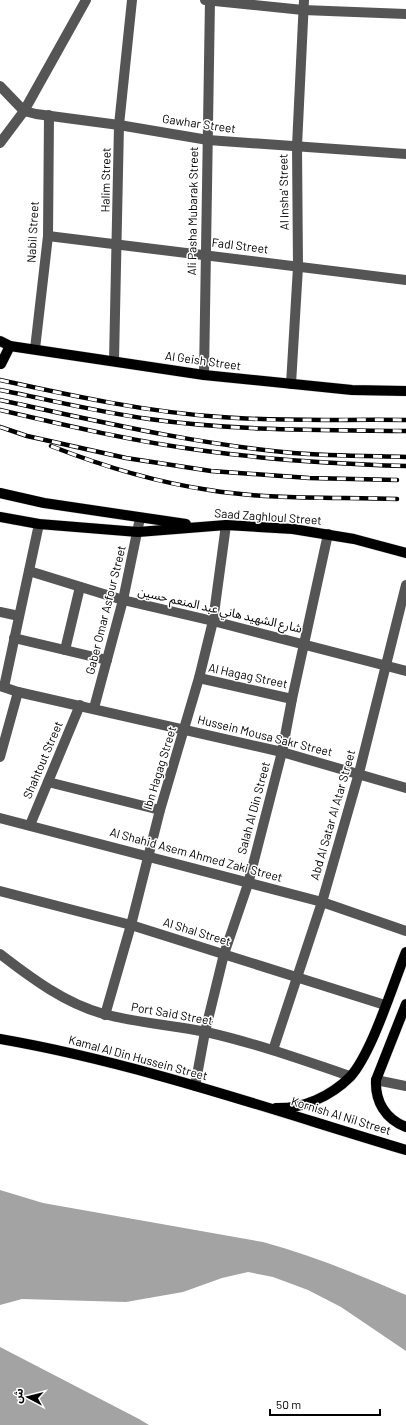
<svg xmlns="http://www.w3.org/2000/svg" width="406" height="1425" font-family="Barlow,'Noto Sans Arabic',sans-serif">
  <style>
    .water { fill: #a3a3a3 }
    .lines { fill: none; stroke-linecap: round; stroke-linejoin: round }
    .major-casing { stroke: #dbdbdb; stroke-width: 11 }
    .minor { stroke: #555; stroke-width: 10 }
    .major { stroke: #000; stroke-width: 10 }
    .rail-casing { stroke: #000; stroke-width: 4.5 }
    .rail { stroke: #fff; stroke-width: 3; stroke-dasharray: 9; stroke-linecap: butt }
    .labels { text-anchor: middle; stroke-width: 3; stroke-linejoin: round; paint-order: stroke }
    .street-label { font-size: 12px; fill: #000; stroke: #fff }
  </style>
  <rect width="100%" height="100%" fill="#fff"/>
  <!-- water -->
  <g class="water">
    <path d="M0,1190L43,1203L263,1242C312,1255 359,1275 406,1295V1351L341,1307L308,1290L273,1277L248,1272L222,1278L183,1292L126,1302L22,1299L0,1305Z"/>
    <polygon points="0,1347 139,1419 149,1425 0,1425"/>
  </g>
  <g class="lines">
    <defs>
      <g id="major">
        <polyline points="0,341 10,346 204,375 352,390 406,391"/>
        <polyline points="1,364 10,346"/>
        <polyline points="0,493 44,503 186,524"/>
        <polyline points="0,517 39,524 138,532 226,525 293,529 354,539 406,553"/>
        <path d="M406,1004L376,1080C375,1101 385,1119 406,1127"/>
        <path d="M0,1039C138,1063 272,1110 406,1150"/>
        <path d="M276,1108C303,1109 331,1096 350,1077C372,1053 393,984 406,952"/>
      </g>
    </defs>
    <!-- major casing -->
    <use href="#major" class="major-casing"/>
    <!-- minor -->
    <g class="minor">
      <polyline points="205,0 303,10 406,14"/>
      <polyline points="0,86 24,111 36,114 119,125 208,140 406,154"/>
      <polyline points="0,143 24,111 86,0"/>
      <polyline points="48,236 406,280"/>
      <polyline points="35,349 48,236 49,115"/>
      <polyline points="114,361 119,125 132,0"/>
      <polyline points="204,375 210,0"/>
      <polyline points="291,384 298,267 297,146 304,0"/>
      <polyline points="29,571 123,600 213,621 406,671"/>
      <polyline points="0,612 19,616"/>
      <polyline points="14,638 107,660"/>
      <polyline points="65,650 80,587"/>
      <polyline points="199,678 292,699"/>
      <polyline points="0,686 18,692 282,752 406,788"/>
      <polyline points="4,687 39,524"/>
      <polyline points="94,708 123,600 140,518"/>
      <polyline points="0,757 18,692"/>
      <polyline points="48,782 160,810"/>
      <polyline points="0,818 322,902 406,931"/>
      <polyline points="30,825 80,705"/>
      <polyline points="0,891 131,925 385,1005"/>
      <path d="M0,954C31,978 66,1004 104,1014C137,1023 172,1025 206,1032C255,1043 303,1060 350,1076"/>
      <polyline points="105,1015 131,925 160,810 199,678 213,621 226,525"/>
      <polyline points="273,1050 322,902 359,773 406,585"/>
      <polyline points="376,1080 406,1086"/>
      <polyline points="195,1086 205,1032 224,954 248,884 282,752 292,699 328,534"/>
    </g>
    <!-- major -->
    <use href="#major" class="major"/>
    <defs>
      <g id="rail">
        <path d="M0,380C73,396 146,412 221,417C282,422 345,419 406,420"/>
        <path d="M0,390C50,400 98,412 149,419C234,431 320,430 406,431"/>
        <path d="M0,400C97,421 194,444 293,453C331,456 369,456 406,457"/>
        <path d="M0,410C68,426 136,442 206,451C272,460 339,464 406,466"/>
        <polyline points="0,427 27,436 126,458 211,471 309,478 397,480"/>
        <path d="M51,446C102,466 155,482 209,490C270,500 334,497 397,499"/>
      </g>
    </defs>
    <!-- rail casing -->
    <use href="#rail" class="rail-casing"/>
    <!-- rail -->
    <use href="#rail" class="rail"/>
  </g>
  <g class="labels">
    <!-- street labels -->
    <g class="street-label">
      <text transform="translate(199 124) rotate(8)" y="4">Gawhar Street</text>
      <text transform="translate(106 180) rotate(-89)" y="4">Halim Street</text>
      <text transform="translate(284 192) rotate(-91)" y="4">Al Insha' Street</text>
      <text transform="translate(193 211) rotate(-89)" y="4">Ali Pasha Mubarak Street</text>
      <text transform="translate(33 232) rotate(-87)" y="4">Nabil Street</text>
      <text transform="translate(240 246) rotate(7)" y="4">Fadl Street</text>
      <text transform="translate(203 361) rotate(8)" y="4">Al Geish Street</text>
      <text transform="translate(268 517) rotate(4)" y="4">Saad Zaghloul Street</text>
      <text transform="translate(106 610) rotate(-76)" y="4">Gaber Omar Asfour Street</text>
      <text transform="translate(220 610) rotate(13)" y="4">شارع الشهيد هاني عبد المنعم حسين</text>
      <text transform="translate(248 676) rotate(12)" y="4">Al Hagag Street</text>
      <text transform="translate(265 736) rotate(14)" y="4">Hussein Mousa Sakr Street</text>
      <text transform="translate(43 760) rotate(-67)" y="4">Shahtout Street</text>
      <text transform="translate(160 768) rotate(-73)" y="4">Ibn Hagag Street</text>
      <text transform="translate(254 808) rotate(-75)" y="4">Salah Al Din Street</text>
      <text transform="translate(333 815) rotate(-74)" y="4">Abd Al Satar Al Atar Street</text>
      <text transform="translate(196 855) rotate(15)" y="4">Al Shahid Asem Ahmed Zaki Street</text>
      <text transform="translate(197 932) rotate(17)" y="4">Al Shal Street</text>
      <text transform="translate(172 1014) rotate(10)" y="4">Port Said Street</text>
      <text transform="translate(138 1058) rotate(15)" y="4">Kamal Al Din Hussein Street</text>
      <text transform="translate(341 1116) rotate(17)" y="4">Kornish Al Nil Street</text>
    </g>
  </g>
  <!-- north arrow -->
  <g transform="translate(28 1397) rotate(277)" stroke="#ffffff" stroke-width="3" paint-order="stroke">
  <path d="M0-3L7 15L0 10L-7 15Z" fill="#000000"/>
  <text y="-6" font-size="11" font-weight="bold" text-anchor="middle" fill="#000000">ش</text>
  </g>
  <!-- scale -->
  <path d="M270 1409v6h110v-6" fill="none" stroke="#000000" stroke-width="2"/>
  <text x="276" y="1409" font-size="12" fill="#000000" stroke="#ffffff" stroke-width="3" paint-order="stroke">50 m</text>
</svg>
